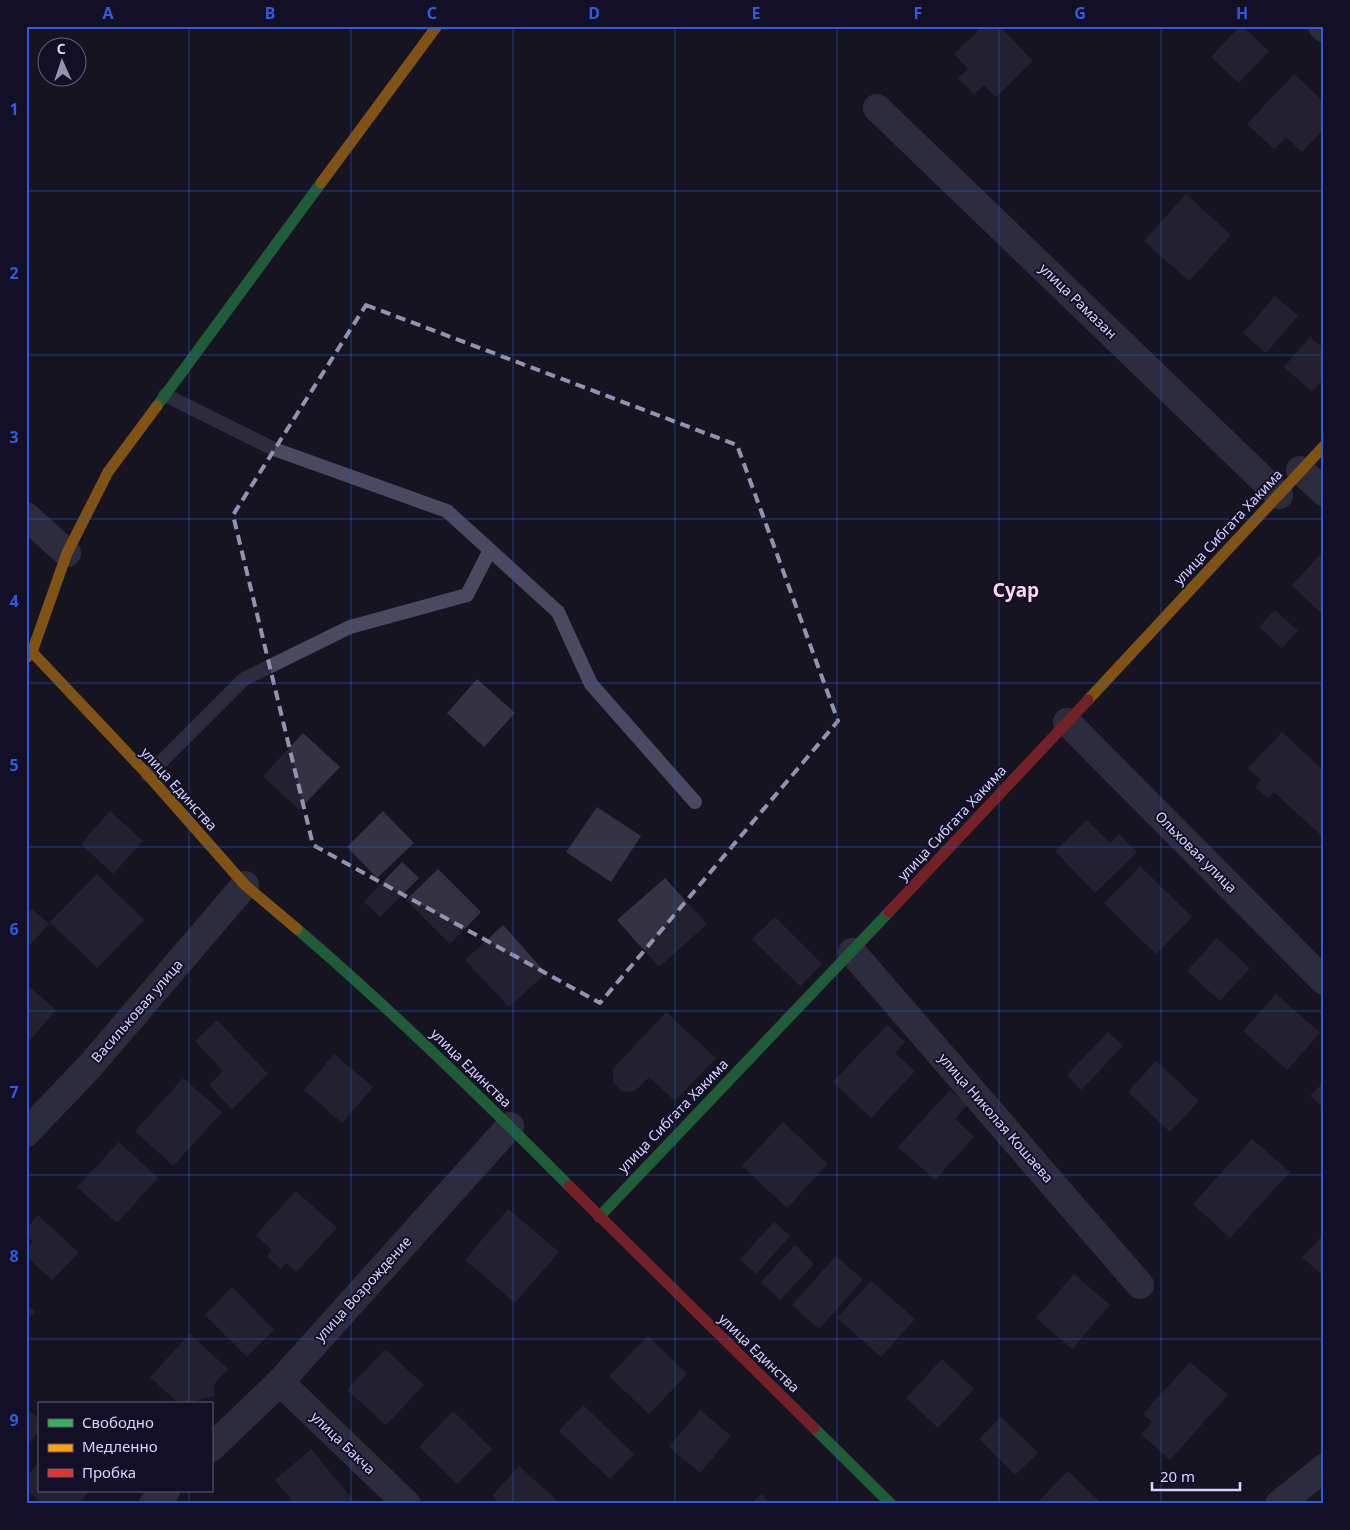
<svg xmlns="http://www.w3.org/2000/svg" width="1350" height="1530" font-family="'Noto Sans',sans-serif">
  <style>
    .building { fill: #343243 }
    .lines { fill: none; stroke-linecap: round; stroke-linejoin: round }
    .lane { stroke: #4a4962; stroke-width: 14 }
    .street { stroke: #4a4962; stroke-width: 28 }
    .fast { stroke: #30b455; stroke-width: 11 }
    .slow { stroke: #ff9f0a; stroke-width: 11 }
    .jam { stroke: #e5322d; stroke-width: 11 }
    .marked { fill: none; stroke: #9591b1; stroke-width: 4; stroke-dasharray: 10 6; stroke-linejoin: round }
    .grid { fill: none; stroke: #305bdc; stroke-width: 1; stroke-opacity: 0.55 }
    .labels { text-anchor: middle; stroke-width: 4; stroke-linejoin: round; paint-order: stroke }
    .street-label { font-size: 14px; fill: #d9d4ff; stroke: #130f26 }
    .district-label { font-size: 19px; font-weight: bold; fill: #ffd6f0; stroke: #130f26 }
    .neatline { fill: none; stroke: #305bdc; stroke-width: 2 }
    .grid-label { font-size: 16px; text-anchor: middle; font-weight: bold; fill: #305bdc }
  </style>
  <rect width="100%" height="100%" fill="#161421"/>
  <!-- building -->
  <g class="building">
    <polygon points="983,26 999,26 1033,61 996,97 984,85 974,94 958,78 968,69 954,54"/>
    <polygon points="1240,26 1242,26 1269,51 1239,83 1211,57"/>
    <polygon points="1294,74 1324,102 1324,129 1302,152 1286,137 1274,149 1247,124"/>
    <polygon points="1186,194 1231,235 1189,281 1144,241"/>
    <polygon points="1275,296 1298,316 1266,353 1243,333"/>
    <polygon points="1310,337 1324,349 1324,378 1312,392 1284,367"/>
    <polygon points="1324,551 1324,616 1292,585"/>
    <polygon points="1275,610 1298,631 1282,648 1259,627"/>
    <polygon points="477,679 515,713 484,747 447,713"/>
    <polygon points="1282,732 1324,771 1324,838 1274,792 1268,798 1255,787 1261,780 1248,768"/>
    <polygon points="303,733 340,767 299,810 263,776"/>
    <polygon points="597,807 641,836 611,882 566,852"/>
    <polygon points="110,811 143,841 113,874 81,844"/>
    <polygon points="383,811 414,843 377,878 347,847"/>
    <polygon points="1087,820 1110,843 1119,834 1137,852 1095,893 1055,851"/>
    <polygon points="402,862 419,878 380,917 364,902"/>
    <polygon points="1140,866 1192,917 1156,954 1104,903"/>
    <polygon points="438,869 481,912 450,944 406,900"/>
    <polygon points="97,874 144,920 97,968 50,922"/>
    <polygon points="665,878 707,924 659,967 617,920"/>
    <polygon points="32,909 49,924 26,949 26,915"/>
    <polygon points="775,917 822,964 800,986 752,939"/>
    <polygon points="503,925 546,973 509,1007 465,960"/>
    <polygon points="1217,938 1250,968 1220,1001 1187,971"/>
    <polygon points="26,984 56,1010 30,1040 26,1037"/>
    <polygon points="1276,994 1320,1033 1287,1070 1243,1031"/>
    <polygon points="666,1012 716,1058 675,1101 649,1077 635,1091 622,1092 613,1082 613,1069"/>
    <polygon points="217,1020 268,1074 232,1109 209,1085 223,1071 195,1041"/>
    <polygon points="887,1025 905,1042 895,1053 915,1071 871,1118 833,1082"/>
    <polygon points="1108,1032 1123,1046 1081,1090 1067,1075"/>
    <polygon points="334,1054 373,1087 342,1123 304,1090"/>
    <polygon points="1156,1061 1199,1101 1170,1132 1128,1092"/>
    <polygon points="183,1078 222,1112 173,1166 135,1131"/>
    <polygon points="1324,1082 1324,1109 1310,1096"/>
    <polygon points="950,1090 967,1105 955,1119 974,1137 935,1180 898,1147"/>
    <polygon points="783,1122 828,1164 787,1208 742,1166"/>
    <polygon points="1252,1139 1290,1172 1230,1238 1193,1204"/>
    <polygon points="119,1142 158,1178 117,1223 77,1187"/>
    <polygon points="296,1191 337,1228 296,1272 286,1263 281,1269 267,1256 272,1250 256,1235"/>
    <polygon points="508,1209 559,1252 515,1303 465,1260"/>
    <polygon points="38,1215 79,1253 52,1280 26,1256 26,1248 33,1241 26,1236 26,1229"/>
    <polygon points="774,1222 790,1236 756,1274 740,1259"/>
    <polygon points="1324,1234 1324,1277 1302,1257"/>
    <polygon points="795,1245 814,1264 780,1300 761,1282"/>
    <polygon points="836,1256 863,1280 819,1329 792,1305"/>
    <polygon points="1074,1274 1110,1305 1072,1349 1036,1318"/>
    <polygon points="871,1281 915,1319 881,1357 837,1318"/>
    <polygon points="232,1287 274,1330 247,1357 205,1315"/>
    <polygon points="26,1304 35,1312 26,1321"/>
    <polygon points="190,1334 228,1369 214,1384 215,1396 200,1399 196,1404 179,1404 150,1377"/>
    <polygon points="648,1336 687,1374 649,1414 609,1376"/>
    <polygon points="385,1349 424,1385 386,1425 347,1390"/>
    <polygon points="942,1359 974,1389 938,1428 906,1398"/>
    <polygon points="1190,1362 1228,1395 1170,1460 1141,1434 1152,1422 1143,1414"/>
    <polygon points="583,1405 634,1454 610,1479 559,1431"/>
    <polygon points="26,1408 39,1419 39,1432 26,1446"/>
    <polygon points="700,1410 731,1436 700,1473 669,1447"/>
    <polygon points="453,1411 492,1449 457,1484 419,1447"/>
    <polygon points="1001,1417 1038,1453 1015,1475 979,1439"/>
    <polygon points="311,1449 353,1500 349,1504 295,1504 275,1480"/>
    <polygon points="39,1463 39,1491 90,1491 82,1500 86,1504 42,1504 26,1489 26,1476"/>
    <polygon points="519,1466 561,1504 500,1504 492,1496"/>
    <polygon points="1068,1471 1102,1504 1036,1504"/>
    <polygon points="761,1494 772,1504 751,1504"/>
  </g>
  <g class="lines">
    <!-- lane -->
    <g class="lane">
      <polyline points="165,395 274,449 447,511 558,612 591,684 695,802"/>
      <polyline points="148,775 244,679 350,627 467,595 490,550"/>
    </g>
    <!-- street -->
    <g class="street">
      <polyline points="1322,26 1324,28"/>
      <polyline points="877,108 1279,495"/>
      <polyline points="1300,470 1324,492"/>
      <polyline points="26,516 67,553"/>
      <polyline points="1067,722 1324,981"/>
      <polyline points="852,952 1140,1285"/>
      <polyline points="26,1133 90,1066 245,885"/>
      <polyline points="280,1382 407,1504"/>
      <polyline points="211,1448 280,1382 510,1126"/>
      <polyline points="153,1504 166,1491"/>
      <polyline points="1279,1504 1324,1468"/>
    </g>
    <!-- fast -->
    <g class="fast">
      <polyline points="157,406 321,183"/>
      <path d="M297,929C392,1010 481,1097 569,1186"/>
      <polyline points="599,1217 889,912"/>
      <polyline points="814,1428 891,1504"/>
    </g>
    <!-- slow -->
    <g class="slow">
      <polyline points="321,183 437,26"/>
      <polyline points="32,652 148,775 245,885 297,929"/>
      <polyline points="26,658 32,652 67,553 108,472 157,406"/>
      <polyline points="1088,700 1324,446"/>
    </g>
    <!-- jam -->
    <g class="jam">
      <polyline points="889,912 1088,700"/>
      <polyline points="569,1186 814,1428"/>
    </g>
  </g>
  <!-- marked area -->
  <path d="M0 0H1350V1530H0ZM366,305L737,445L838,721L600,1003L313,845L233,515Z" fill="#161421" fill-opacity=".55" fill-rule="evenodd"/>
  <path class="marked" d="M366,305L737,445L838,721L600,1003L313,845L233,515Z"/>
  <!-- grid -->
  <path class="grid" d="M189,26V1404M351,26V1504M513,26V1504M675,26V1504M837,26V1504M999,26V1504M1161,26V1504M26,191H1324M26,355H1324M26,519H1324M26,683H1324M26,847H1324M26,1011H1324M26,1175H1324M26,1339H1324M189,1491V1504"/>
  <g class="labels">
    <!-- street labels -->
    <g class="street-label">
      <text transform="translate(1078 301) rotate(44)" y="5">улица Рамазан</text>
      <text transform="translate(1228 527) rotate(-47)" y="5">улица Сибгата Хакима</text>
      <text transform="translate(179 789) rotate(48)" y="5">улица Единства</text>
      <text transform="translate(952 823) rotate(-47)" y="5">улица Сибгата Хакима</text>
      <text transform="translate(1196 852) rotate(45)" y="5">Ольховая улица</text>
      <text transform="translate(137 1011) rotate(-49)" y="5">Васильковая улица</text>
      <text transform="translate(471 1068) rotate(44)" y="5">улица Единства</text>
      <text transform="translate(673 1116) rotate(-46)" y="5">улица Сибгата Хакима</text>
      <text transform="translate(996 1118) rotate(49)" y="5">улица Николая Кошаева</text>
      <text transform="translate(363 1289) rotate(-48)" y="5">улица Возрождение</text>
      <text transform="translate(759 1353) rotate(44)" y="5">улица Единства</text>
      <text transform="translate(343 1443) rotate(44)" y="5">улица Бакча</text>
    </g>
    <!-- district labels -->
    <g class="district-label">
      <text x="1016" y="597">Суар</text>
    </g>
  </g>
  <!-- border -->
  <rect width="1350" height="1530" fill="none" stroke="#130f26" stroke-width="55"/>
  <!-- legend -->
  <rect x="38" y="1402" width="175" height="90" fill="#130f26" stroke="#625e7d"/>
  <rect x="48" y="1419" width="25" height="8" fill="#30b455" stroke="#625e7d"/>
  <text x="82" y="1428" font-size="15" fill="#d9d4ff">Свободно</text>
  <rect x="48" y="1444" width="25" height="8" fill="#ff9f0a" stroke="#625e7d"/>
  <text x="82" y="1452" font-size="15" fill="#d9d4ff">Медленно</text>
  <rect x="48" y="1469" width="25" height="8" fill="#e5322d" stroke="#625e7d"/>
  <text x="82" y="1478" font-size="15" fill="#d9d4ff">Пробка</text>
  <!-- north arrow -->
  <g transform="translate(62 62) rotate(357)"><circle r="24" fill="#130f26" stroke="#625e7d"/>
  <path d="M0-4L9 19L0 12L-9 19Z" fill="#9591b1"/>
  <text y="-8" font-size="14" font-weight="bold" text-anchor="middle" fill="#d9d4ff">С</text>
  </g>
  <!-- scale -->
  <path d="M1152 1482v8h88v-8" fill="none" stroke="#d9d4ff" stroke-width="2.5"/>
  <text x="1160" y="1482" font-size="15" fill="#d9d4ff" stroke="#130f26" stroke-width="4" paint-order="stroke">20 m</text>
  <rect x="28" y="28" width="1294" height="1474" class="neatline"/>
  <g class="grid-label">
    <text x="108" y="19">A</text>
    <text x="270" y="19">B</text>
    <text x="432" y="19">C</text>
    <text x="594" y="19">D</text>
    <text x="756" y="19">E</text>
    <text x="918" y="19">F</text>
    <text x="1080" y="19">G</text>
    <text x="1242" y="19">H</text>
    <text x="14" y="115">1</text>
    <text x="14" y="279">2</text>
    <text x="14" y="443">3</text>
    <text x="14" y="607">4</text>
    <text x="14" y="771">5</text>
    <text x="14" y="935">6</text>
    <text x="14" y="1098">7</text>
    <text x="14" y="1262">8</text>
    <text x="14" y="1426">9</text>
  </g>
</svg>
